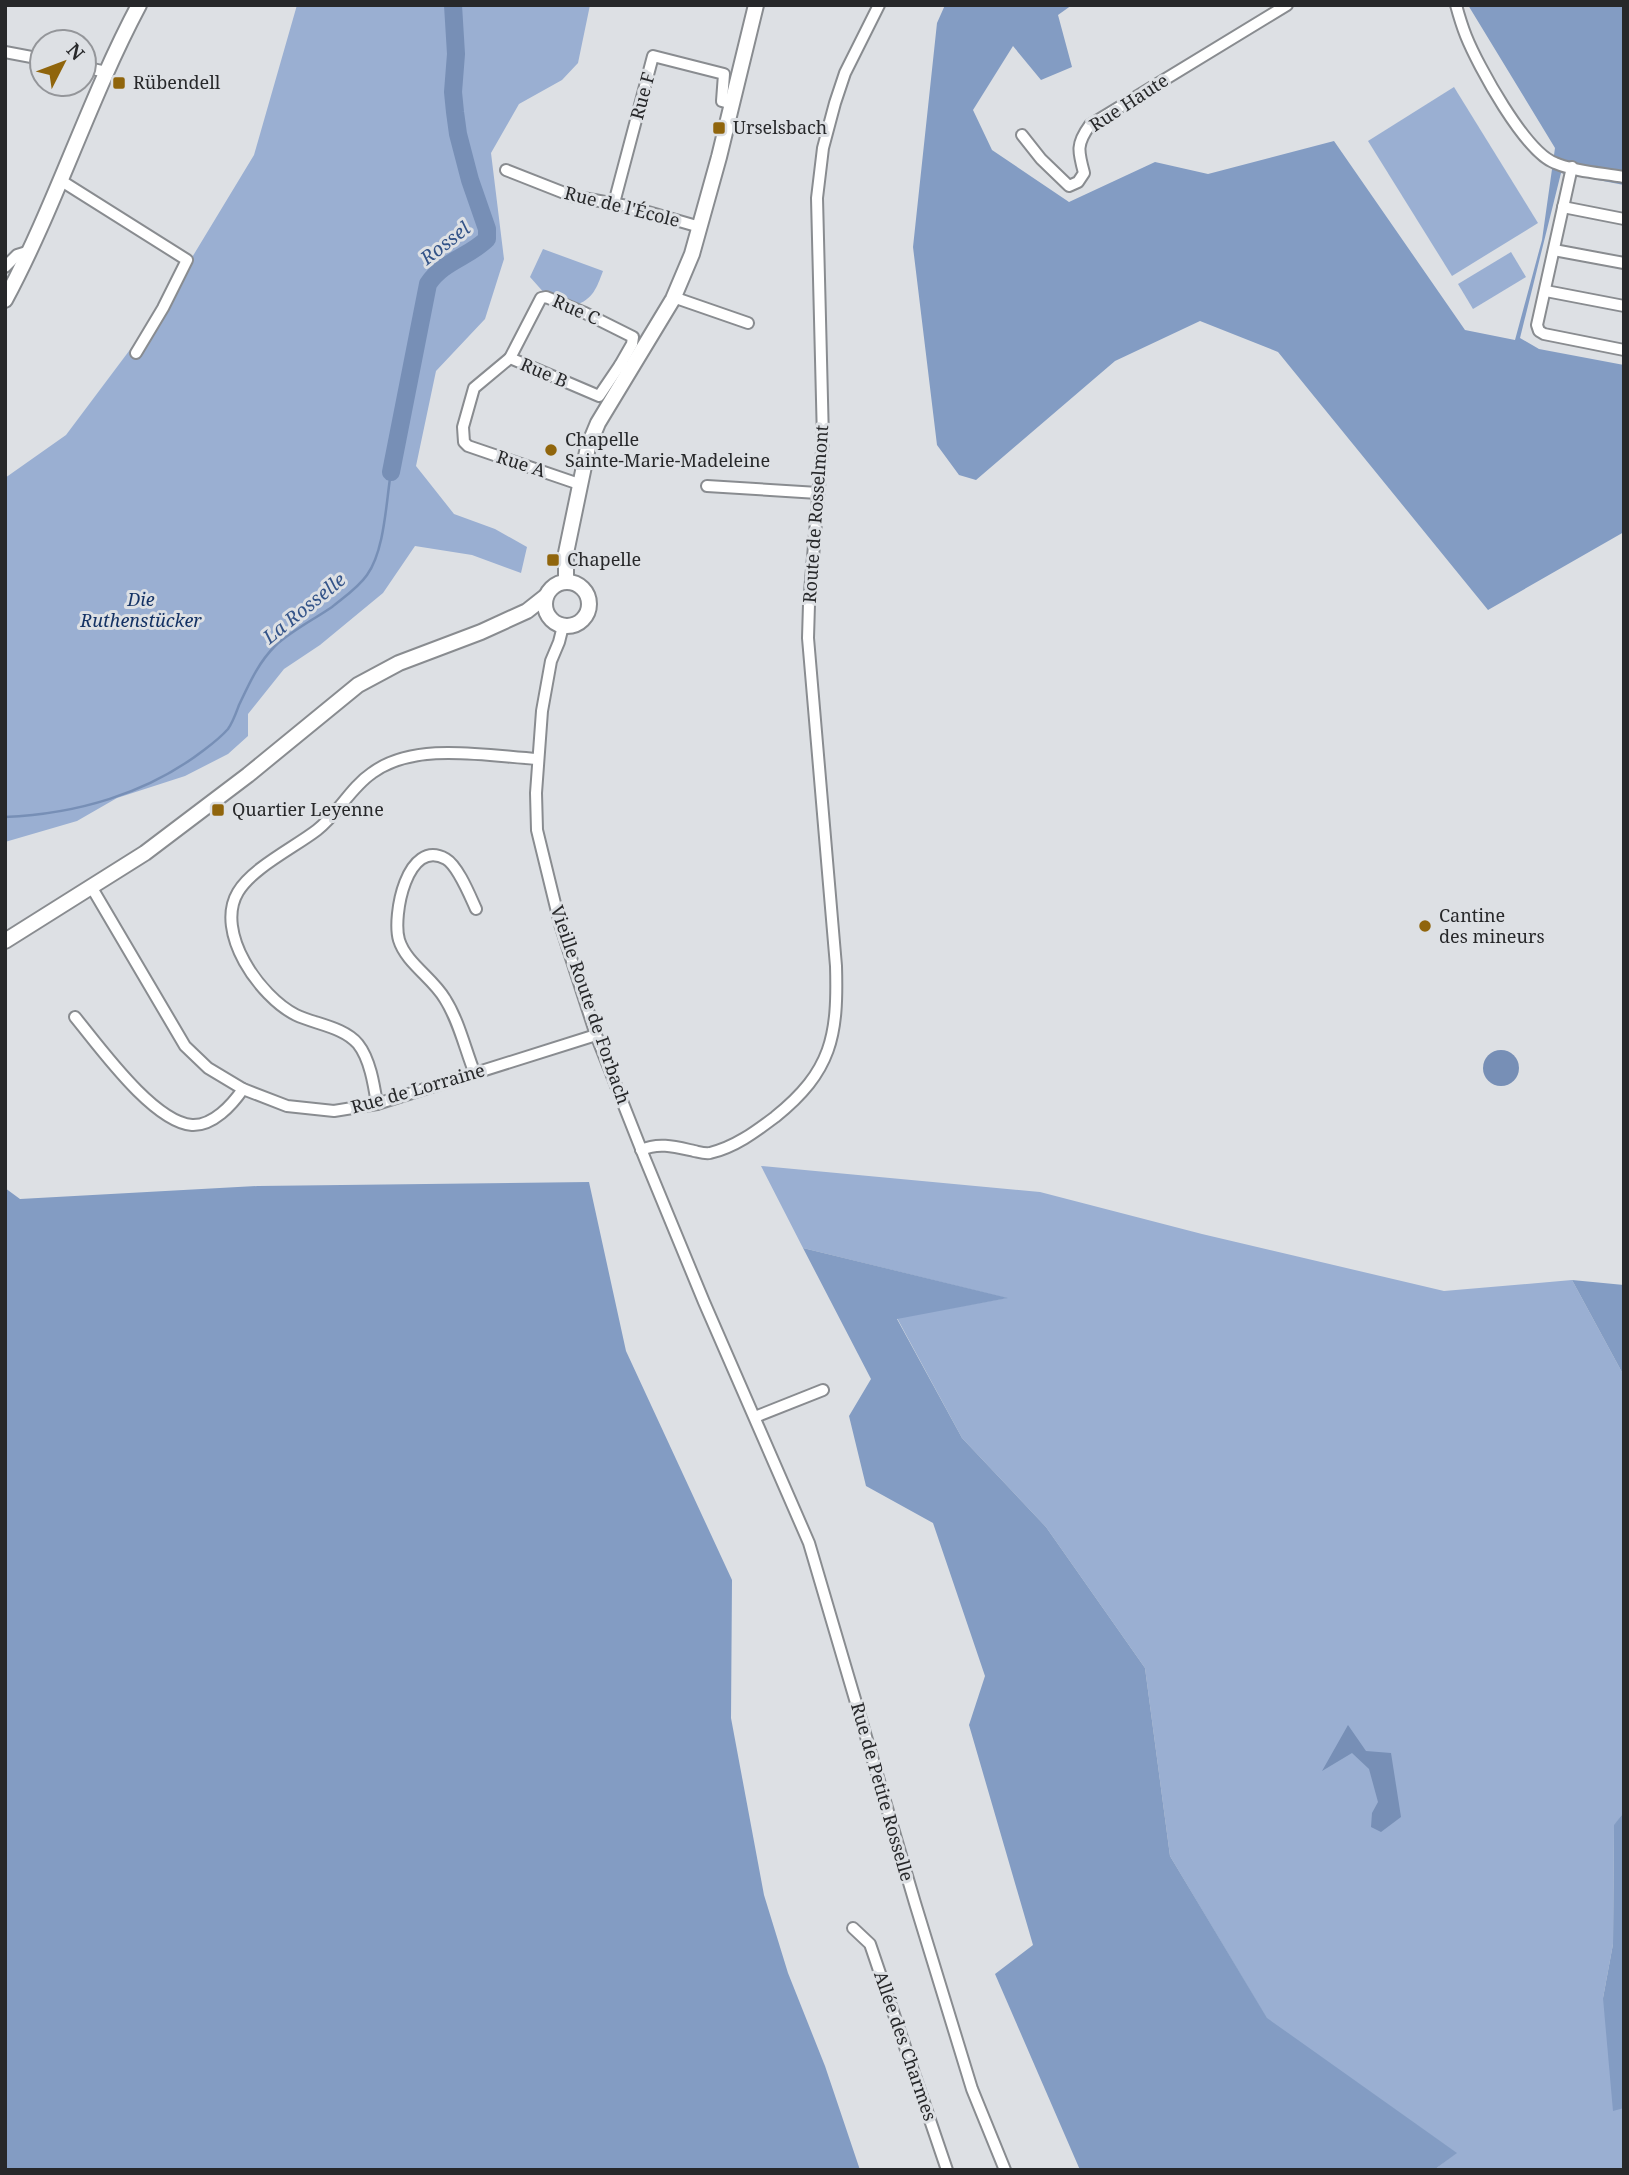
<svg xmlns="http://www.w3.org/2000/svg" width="1629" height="2175" font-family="'Noto Serif',serif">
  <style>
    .green { fill: #9aafd2 }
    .forest { fill: #839cc3 }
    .water { fill: #778fb6 }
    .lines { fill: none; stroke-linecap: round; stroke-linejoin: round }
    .stream { stroke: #778fb6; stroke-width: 2.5 }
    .river { stroke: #778fb6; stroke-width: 18 }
    .street-casing { stroke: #898c90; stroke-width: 14 }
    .secondary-casing { stroke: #898c90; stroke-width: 18 }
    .street { stroke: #fff; stroke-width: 10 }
    .secondary { stroke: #fff; stroke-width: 14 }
    .poi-dot { fill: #90650c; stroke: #dde0e4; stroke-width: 2.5 }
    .labels { text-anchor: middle; stroke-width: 6; stroke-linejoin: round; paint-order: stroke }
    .poi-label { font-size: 18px; fill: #27282a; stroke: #dde0e4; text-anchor: start }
    .street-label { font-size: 18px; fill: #27282a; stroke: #dde0e4 }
    .park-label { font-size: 18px; font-style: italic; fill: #143264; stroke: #dde0e4 }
    .water-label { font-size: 19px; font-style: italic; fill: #335388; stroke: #dde0e4 }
  </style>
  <rect width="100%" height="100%" fill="#dde0e4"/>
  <!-- green -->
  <g class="green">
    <polygon points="297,5 590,5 578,63 562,80 519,104 491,153 504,259 485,319 436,371 416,466 454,514 495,529 527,547 521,573 472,555 415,546 383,593 320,645 284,669 248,714 248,736 228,754 185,776 117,798 77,821 5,842 5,478 66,435 162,307 254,155"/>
    <polygon points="1454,87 1538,223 1452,276 1368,141"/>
    <path d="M543,249L603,271C597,287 593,300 575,305L546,295L530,277Z"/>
    <polygon points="1511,252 1526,277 1473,309 1458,284"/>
    <polygon points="761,1166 1040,1192 1202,1234 1444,1291 1572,1280 1624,1376 1624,1812 1614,1826 1613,1944 1603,1998 1624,2008 1624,2170 1434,2170 1456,2153 1267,2019 1170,1856 1145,1668 1046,1527 962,1438 897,1318 1006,1298 803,1248"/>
  </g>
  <!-- forest -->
  <g class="forest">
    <polygon points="945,5 1072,5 1058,15 1072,67 1041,80 1013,46 973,110 992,150 1069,202 1155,162 1208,174 1334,141 1465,330 1515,340 1542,240 1555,148 1468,5 1624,5 1624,185 1561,173 1520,338 1539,349 1624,365 1624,532 1488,610 1278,352 1200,321 1115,361 976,480 959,475 937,445 913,247 937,23"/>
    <polygon points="589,1182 626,1351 732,1580 731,1718 764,1895 788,1973 825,2066 860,2170 5,2170 5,1188 20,1199 258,1186"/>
    <polygon points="803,1248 1008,1298 897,1319 962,1438 1046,1527 1145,1668 1170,1856 1267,2018 1457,2153 1434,2170 1080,2170 995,1974 1033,1945 969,1725 985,1676 933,1523 866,1486 849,1416 871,1379"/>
    <polygon points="1572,1280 1624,1285 1624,1376"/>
    <polygon points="1624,1812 1624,2108 1613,2111 1603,1998 1613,1944 1614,1825"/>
  </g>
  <!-- water -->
  <g class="water">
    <circle cx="1501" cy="1068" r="18"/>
    <polygon points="1348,1725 1366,1751 1391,1753 1401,1817 1381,1832 1371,1827 1372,1813 1378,1802 1369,1769 1352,1753 1322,1771"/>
  </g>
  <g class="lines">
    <!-- stream -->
    <path class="stream" d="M5,817C76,814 147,794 204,750C212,744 221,737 228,729C233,722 236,713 239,705C249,684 258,663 275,646C291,631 313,620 332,607C344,597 358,588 367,575C385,550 386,501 391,472"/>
    <!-- river -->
    <path class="river" d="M391,472L428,284C443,261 469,257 487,239V229L470,180L458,134L455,112L453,92L456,54L453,5"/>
    <defs>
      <g id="street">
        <path d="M1456,5C1459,16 1462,26 1466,36C1478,66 1525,152 1555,163C1576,172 1602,173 1624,177"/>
        <polyline points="5,52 42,59"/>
        <polyline points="84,67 106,72"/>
        <path d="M1022,135L1041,159L1069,186L1078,182L1084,173C1078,151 1076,144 1090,125L1287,5"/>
        <polyline points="1572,167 1537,325 1539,331 1544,334 1624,350"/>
        <polyline points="506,170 572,196 627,206 700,227"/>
        <polyline points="60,180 187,260 163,308 136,353"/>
        <polyline points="614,203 653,56 724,74 722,101 732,104"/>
        <polyline points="1563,207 1624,219"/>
        <polyline points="1554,250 1624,263"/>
        <polyline points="5,267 17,255 30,251"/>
        <polyline points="1546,291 1624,306"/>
        <polyline points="673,297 748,323"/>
        <polyline points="510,358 541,298 546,297 585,313 633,337 632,344 620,365 626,369"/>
        <polyline points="579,484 468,446 464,442 463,427 474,388 510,358 599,396 620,365"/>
        <polyline points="707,486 818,493"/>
        <polyline points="563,626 559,642 551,661 542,711 536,793 537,830 560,924 596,1035 645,1159 704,1302 809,1543 915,1903 972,2089 1005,2170"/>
        <polyline points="92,888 185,1046 208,1068 243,1089 287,1106 334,1111 377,1104 596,1035"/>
        <path d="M75,1017C99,1046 153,1122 192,1125C213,1126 232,1105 243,1089"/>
        <path d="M475,1074C465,1049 459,1021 445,999C433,978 406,963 399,940C392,916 407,837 446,859C458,866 470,896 476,909"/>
        <path d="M377,1104C374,1085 370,1059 358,1044C344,1027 315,1024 296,1015C260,997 214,932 238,892C252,868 295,847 317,830C338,814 350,788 372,773C415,741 487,756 538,759"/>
        <path d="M641,1150C659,1142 676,1147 694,1151C699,1152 705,1154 710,1153C735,1147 755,1132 775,1117C832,1071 838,1036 836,966L808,638L809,604L823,440L817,198L823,148L835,103L845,73L879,5"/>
        <polyline points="755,1417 823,1390"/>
        <polyline points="853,1928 870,1944 947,2170"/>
      </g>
      <g id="secondary">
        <path d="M5,300C56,205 88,101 139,5"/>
        <polyline points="566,581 566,553 588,447 598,423 673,299 692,254 719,157 756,5"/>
        <circle cx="567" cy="604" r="22"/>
        <polyline points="5,941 145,853 248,775 358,685 399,663 481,632 527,611 546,596"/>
      </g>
    </defs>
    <!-- street casing -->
    <use href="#street" class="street-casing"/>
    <!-- secondary casing -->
    <use href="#secondary" class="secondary-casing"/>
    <!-- street -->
    <use href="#street" class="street"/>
    <!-- secondary -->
    <use href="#secondary" class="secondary"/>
  </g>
  <!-- markers -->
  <g class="poi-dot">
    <rect x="112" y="76" width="14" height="14" rx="3.5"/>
    <rect x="712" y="121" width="14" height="14" rx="3.5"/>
    <circle cx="551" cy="450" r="7"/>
    <rect x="546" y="553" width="14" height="14" rx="3.5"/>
    <rect x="211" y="803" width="14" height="14" rx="3.5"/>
    <circle cx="1425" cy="926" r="7"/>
  </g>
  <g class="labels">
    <!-- poi labels -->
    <g class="poi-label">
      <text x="133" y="89">Rübendell</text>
      <text x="733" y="134">Urselsbach</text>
      <text x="565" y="446">Chapelle<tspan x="565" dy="21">Sainte-Marie-Madeleine</tspan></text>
      <text x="567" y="566">Chapelle</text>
      <text x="232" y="816">Quartier Leyenne</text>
      <text x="1439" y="922">Cantine<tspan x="1439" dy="21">des mineurs</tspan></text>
    </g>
    <!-- street labels -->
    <g class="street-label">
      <text transform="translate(643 96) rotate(-75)" y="6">Rue F</text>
      <text transform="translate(1129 103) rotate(-33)" y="6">Rue Haute</text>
      <text transform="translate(622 207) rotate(14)" y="6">Rue de l'École</text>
      <text transform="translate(576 310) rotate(24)" y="6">Rue C</text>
      <text transform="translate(544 373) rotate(23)" y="6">Rue B</text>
      <text transform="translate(521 464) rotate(18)" y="6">Rue A</text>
      <text transform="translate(816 514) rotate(-86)" y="6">Route de Rosselmont</text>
      <text transform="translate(590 1005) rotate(71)" y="6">Vieille Route de Forbach</text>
      <text transform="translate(418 1089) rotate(-16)" y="6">Rue de Lorraine</text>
      <text transform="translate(882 1792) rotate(74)" y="6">Rue de Petite Rosselle</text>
      <text transform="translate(905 2046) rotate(71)" y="6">Allée des Charmes</text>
    </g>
    <!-- park labels -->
    <g class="park-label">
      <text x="141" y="606">Die<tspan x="141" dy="21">Ruthenstücker</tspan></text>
    </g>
    <!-- water labels -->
    <g class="water-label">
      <text transform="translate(445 243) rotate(-38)" y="7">Rossel</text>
      <text transform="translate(304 608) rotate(-39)" y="7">La Rosselle</text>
    </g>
  </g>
  <!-- border -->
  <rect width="1629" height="2175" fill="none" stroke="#27282a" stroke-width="14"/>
  <!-- north arrow -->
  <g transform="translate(63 63) rotate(48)"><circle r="33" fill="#dde0e4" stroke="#94969a" stroke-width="2"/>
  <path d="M0-5L12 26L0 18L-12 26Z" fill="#90650c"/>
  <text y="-10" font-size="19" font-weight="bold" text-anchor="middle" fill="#27282a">N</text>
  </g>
</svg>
